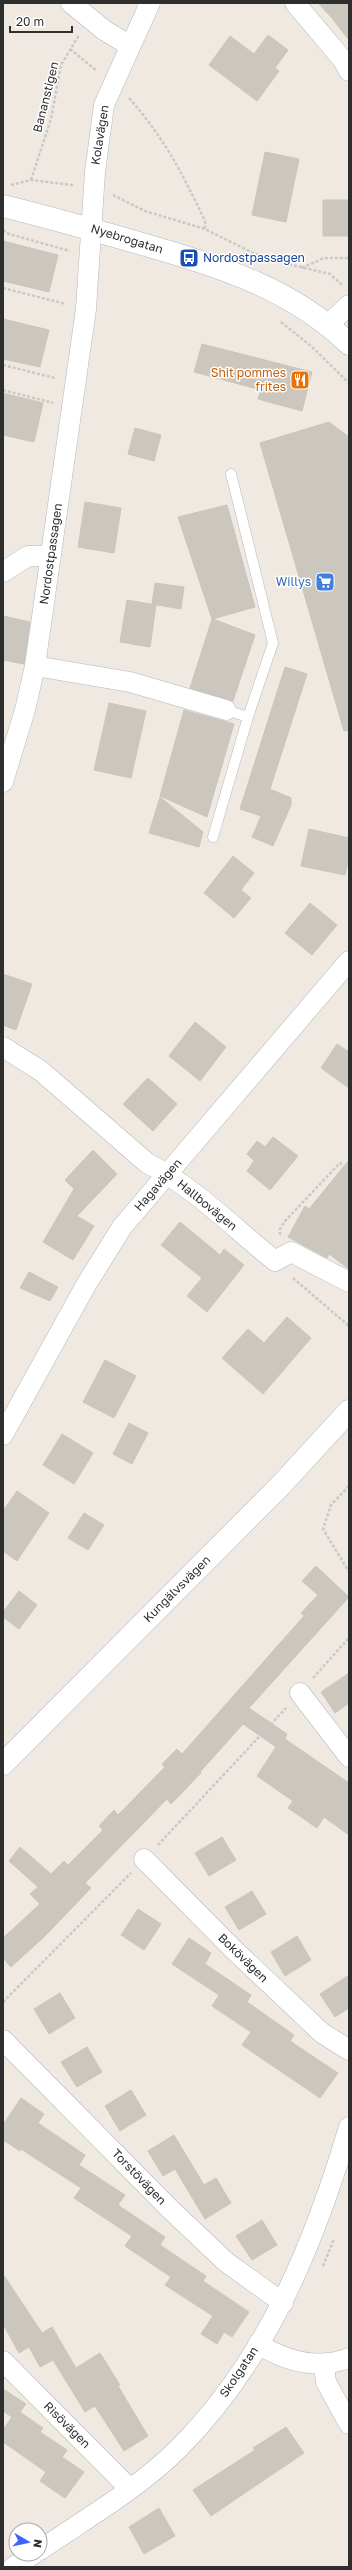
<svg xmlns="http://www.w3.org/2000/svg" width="352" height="2570" font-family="'Golos Text',sans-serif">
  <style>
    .building { fill: #cbc7bf; stroke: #cbc5ba }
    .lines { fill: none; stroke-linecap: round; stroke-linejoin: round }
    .lane-casing { stroke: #b4b7c1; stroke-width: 11 }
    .street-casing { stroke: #b4b7c1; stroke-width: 21 }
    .secondary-casing { stroke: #b4b7c1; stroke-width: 23 }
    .path { stroke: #c9c9c9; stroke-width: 2.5; stroke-dasharray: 3 2; stroke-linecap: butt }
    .lane { stroke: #fff; stroke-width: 10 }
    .street { stroke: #fff; stroke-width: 20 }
    .secondary { stroke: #fff; stroke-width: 22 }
    .labels { text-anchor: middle; stroke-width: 3; stroke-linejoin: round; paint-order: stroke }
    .street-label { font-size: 12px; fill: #2e2e2e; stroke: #fff }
    .transit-label { font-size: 12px; fill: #164399; stroke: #fff; text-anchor: start }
    .food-label { font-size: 12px; fill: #c56008; stroke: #fff; text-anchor: end }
    .shop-label { font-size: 12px; fill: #366cbe; stroke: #fff; text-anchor: end }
  </style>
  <rect width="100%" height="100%" fill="#efe9e1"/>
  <!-- building -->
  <g class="building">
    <polygon points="318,3 349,3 349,40 331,17"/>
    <polygon points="268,35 288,50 275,68 279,71 257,101 209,65 230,36 254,54"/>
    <polygon points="265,152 299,159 286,222 252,215"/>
    <rect x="323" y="200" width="26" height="36"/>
    <polygon points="3,241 58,255 49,292 3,281"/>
    <polygon points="3,319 49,330 40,367 3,359"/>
    <polygon points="202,344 312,372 302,411 258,399 261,390 194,372"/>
    <polygon points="3,393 43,403 34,442 3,435"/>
    <polygon points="329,422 349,437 349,730 344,731 260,443"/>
    <polygon points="135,428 161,435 154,461 128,454"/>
    <polygon points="85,502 121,508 114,553 78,547"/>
    <polygon points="227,505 255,607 213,619 255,635 233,701 190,688 212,619 178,517"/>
    <polygon points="155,583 184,587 181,609 152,604"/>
    <polygon points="127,600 156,605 150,647 120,642"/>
    <polygon points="3,616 30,622 24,664 3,660"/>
    <polygon points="285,667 307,674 270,789 291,798 291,805 273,846 252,837 261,816 240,809"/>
    <polygon points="109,703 146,711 131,778 94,770"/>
    <polygon points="184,710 234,724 207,817 160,796"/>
    <polygon points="160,797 203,832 199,847 149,833"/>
    <polygon points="309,829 349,838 349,858 345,875 301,866"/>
    <polygon points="233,856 254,873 241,890 251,898 234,918 204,893"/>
    <polygon points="310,903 337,925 312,955 285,933"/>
    <polygon points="3,974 32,984 16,1030 3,1025"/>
    <polygon points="195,1022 226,1047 200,1081 169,1056"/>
    <polygon points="337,1044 349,1052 349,1088 321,1068"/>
    <polygon points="148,1078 177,1104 153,1131 123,1104"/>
    <polygon points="273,1137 298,1156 270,1190 247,1171 254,1161 247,1154 257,1141 265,1147"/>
    <polygon points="93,1150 117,1174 77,1216 94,1226 73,1260 43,1242 74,1189 65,1180"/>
    <polygon points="349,1160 349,1269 329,1254 327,1258 288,1237 305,1206 309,1209"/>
    <polygon points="180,1222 220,1255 224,1249 244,1265 207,1312 187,1296 202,1278 161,1245"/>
    <polygon points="29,1272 58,1287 50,1301 20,1288"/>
    <polygon points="287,1317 311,1338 263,1394 222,1358 248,1329 264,1343"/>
    <polygon points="105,1360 136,1376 114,1418 83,1402"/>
    <polygon points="129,1423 148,1433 132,1464 113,1454"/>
    <polygon points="62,1434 93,1453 74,1484 43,1465"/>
    <polygon points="17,1491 49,1513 17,1561 3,1551 3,1511"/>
    <polygon points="84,1513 104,1525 88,1550 68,1538"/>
    <polygon points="316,1566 349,1597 249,1708 287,1734 285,1739 349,1783 349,1835 324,1817 317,1828 288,1808 293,1801 257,1776 276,1747 243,1724 200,1772 201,1773 171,1804 167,1799 85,1883 91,1888 45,1936 11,1967 3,1958 3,1938 40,1904 30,1894 38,1887 9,1861 20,1847 51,1874 64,1861 68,1865 103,1830 99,1826 114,1810 118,1815 165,1767 162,1764 177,1749 182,1754 304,1616 301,1613 318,1595 302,1581"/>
    <polygon points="19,1591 37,1605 19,1629 3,1617 3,1612"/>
    <polygon points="349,1673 349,1703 335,1713 321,1692"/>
    <polygon points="222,1837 236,1860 209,1876 195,1853"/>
    <polygon points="252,1891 266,1914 239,1930 225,1907"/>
    <polygon points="138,1909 161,1924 144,1950 121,1935"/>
    <polygon points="297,1936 311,1960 285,1976 271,1952"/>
    <polygon points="189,1938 211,1953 205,1964 251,1995 247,2002 294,2035 290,2041 338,2073 320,2098 242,2045 251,2032 212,2006 219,1995 172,1964"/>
    <polygon points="349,1975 349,2008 335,2017 320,1994"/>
    <polygon points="60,1993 75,2018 49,2034 34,2009"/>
    <polygon points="87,2047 102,2072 77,2087 61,2062"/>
    <polygon points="131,2090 146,2115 120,2131 105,2106"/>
    <polygon points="21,2098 44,2114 38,2123 85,2155 79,2165 125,2195 118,2205 165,2237 160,2245 206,2276 203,2281 249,2312 232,2337 224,2332 217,2344 201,2334 213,2316 165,2285 171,2277 125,2246 132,2236 74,2198 81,2188 21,2149 20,2151 3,2140 3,2125"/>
    <polygon points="174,2135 204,2185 216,2178 231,2203 205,2219 175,2169 163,2176 148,2151"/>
    <polygon points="262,2220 277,2245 252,2260 236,2236"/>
    <polygon points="3,2274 42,2333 52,2327 76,2368 100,2353 120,2385 118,2386 148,2436 124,2451 95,2406 85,2412 53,2360 40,2367 29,2347 19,2353 3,2324"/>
    <polygon points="3,2389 26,2404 20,2412 43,2428 40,2432 67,2450 62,2457 84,2472 65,2498 40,2481 46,2472 3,2442 3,2430 12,2417 3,2411"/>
    <polygon points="286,2427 304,2453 211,2516 193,2490 255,2450 253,2448"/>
    <polygon points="159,2508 175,2536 144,2554 129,2527"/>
  </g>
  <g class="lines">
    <defs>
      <g id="lane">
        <polyline points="231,474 273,643 248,717"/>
        <polyline points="213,837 248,717 226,710"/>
      </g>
      <g id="street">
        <polyline points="71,3 104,30 130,46"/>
        <polyline points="295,3 343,60 349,71"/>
        <polyline points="329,324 349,305"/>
        <polyline points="3,572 28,556 51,556"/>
        <polyline points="35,666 130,682 226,710"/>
        <polyline points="3,782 25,710 35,666 86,309 95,172 104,105 150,3"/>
        <path d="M3,1047L41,1071L147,1163C194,1187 234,1228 275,1261L291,1252L349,1282"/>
        <polyline points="3,1435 86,1285 122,1227 349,961"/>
        <polyline points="300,1693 349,1757"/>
        <polyline points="144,1859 233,1949 322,2033 349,2050"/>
        <polyline points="3,2040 170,2209 226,2262 283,2303"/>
        <path d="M258,2344C287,2362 317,2370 349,2358"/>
        <polyline points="3,2361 130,2489"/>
        <polyline points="324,2366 326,2382 349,2424"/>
        <path d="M40,2550C87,2518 139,2488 179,2448C267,2360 314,2244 349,2127"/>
        <polyline points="13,2567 34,2554"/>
      </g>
      <g id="secondary">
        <path d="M3,206C52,218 101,232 149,246C222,267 294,290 349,344"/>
        <polyline points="3,1764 280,1486 349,1411"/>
      </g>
    </defs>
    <!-- lane casing -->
    <use href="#lane" class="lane-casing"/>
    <!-- street casing -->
    <use href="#street" class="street-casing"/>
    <!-- secondary casing -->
    <use href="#secondary" class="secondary-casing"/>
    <!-- path -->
    <g class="path">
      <polyline points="70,49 97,71"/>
      <path d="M129,98C165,139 182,173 205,221V229"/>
      <polyline points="31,180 51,119 61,65 79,35"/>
      <polyline points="11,185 31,180 73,185"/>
      <polyline points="113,195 145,211 205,229 251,252 275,261 330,274 342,285"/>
      <polyline points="3,230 9,234 70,251"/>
      <polyline points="302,268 324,258 349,258"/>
      <polyline points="3,288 66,304"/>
      <polyline points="281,322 311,346 349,383"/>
      <polyline points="3,365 55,378"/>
      <polyline points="3,390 53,403"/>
      <polyline points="280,1235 280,1229 286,1220 340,1163 349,1171"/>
      <polyline points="293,1278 349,1326"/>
      <polyline points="349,1486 331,1505 323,1529 349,1572"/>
      <polyline points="313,1678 349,1638"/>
      <polyline points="158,1845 286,1708"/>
      <polyline points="3,2002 131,1873"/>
      <polyline points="323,2266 334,2239"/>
    </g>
    <!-- lane -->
    <use href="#lane" class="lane"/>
    <!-- street -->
    <use href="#street" class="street"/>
    <!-- secondary -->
    <use href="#secondary" class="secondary"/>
  </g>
  <!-- icons -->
  <defs>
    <symbol id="bus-square" viewBox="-11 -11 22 22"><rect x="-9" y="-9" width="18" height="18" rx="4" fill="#1a4fb4" stroke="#fff"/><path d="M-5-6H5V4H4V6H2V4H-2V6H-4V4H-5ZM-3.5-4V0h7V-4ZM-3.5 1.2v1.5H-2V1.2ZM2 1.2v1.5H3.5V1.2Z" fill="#fff"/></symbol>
    <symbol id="restaurant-square" viewBox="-11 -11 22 22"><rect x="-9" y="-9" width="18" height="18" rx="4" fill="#e8710a" stroke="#fff"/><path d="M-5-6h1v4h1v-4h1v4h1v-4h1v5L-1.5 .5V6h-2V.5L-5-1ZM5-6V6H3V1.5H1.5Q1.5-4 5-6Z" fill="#fff"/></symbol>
    <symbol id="supermarket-square" viewBox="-11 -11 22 22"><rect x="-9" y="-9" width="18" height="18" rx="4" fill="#3f7fe0" stroke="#fff"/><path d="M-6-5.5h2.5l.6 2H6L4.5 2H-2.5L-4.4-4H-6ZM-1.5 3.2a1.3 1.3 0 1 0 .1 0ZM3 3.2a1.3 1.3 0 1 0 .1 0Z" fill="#fff"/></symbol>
  </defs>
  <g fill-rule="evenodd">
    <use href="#bus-square" x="178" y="247" width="22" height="22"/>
    <use href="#restaurant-square" x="289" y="369" width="22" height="22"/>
    <use href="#supermarket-square" x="314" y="571" width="22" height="22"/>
  </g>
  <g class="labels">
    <!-- street labels -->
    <g class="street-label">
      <text transform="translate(46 97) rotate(-76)" y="4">Bananstigen</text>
      <text transform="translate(100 135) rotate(-81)" y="4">Kolavägen</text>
      <text transform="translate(127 239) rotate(17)" y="4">Nyebrogatan</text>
      <text transform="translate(51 554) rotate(-82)" y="4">Nordostpassagen</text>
      <text transform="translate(158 1185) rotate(-49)" y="4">Hagavägen</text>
      <text transform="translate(207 1205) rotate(39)" y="4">Hallbovägen</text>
      <text transform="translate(177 1589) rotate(-45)" y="4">Kungälvsvägen</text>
      <text transform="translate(243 1958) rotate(44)" y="4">Bokövägen</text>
      <text transform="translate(139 2177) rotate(46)" y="4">Torstövägen</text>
      <text transform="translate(239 2372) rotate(-56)" y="4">Skolgatan</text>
      <text transform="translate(67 2425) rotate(45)" y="4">Risövägen</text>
    </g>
    <!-- transit labels -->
    <g class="transit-label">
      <text x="203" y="262">Nordostpassagen</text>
    </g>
    <!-- food labels -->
    <g class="food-label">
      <text x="286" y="377">Shit pommes<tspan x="286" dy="14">frites</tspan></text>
    </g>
    <!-- shop labels -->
    <g class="shop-label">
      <text x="311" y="586">Willys</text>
    </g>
  </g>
  <!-- border -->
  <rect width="352" height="2570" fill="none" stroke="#2e2e2e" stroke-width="8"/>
  <!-- north arrow -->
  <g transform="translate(28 2542) rotate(99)"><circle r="19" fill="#ffffff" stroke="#ababab"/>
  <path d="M0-3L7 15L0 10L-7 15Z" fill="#4264fb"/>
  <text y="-6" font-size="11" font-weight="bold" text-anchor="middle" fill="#2e2e2e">N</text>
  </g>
  <!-- scale -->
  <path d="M10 26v6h62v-6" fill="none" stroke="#2e2e2e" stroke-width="2"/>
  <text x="16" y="26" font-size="12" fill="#2e2e2e" stroke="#ffffff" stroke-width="3" paint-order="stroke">20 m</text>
</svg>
